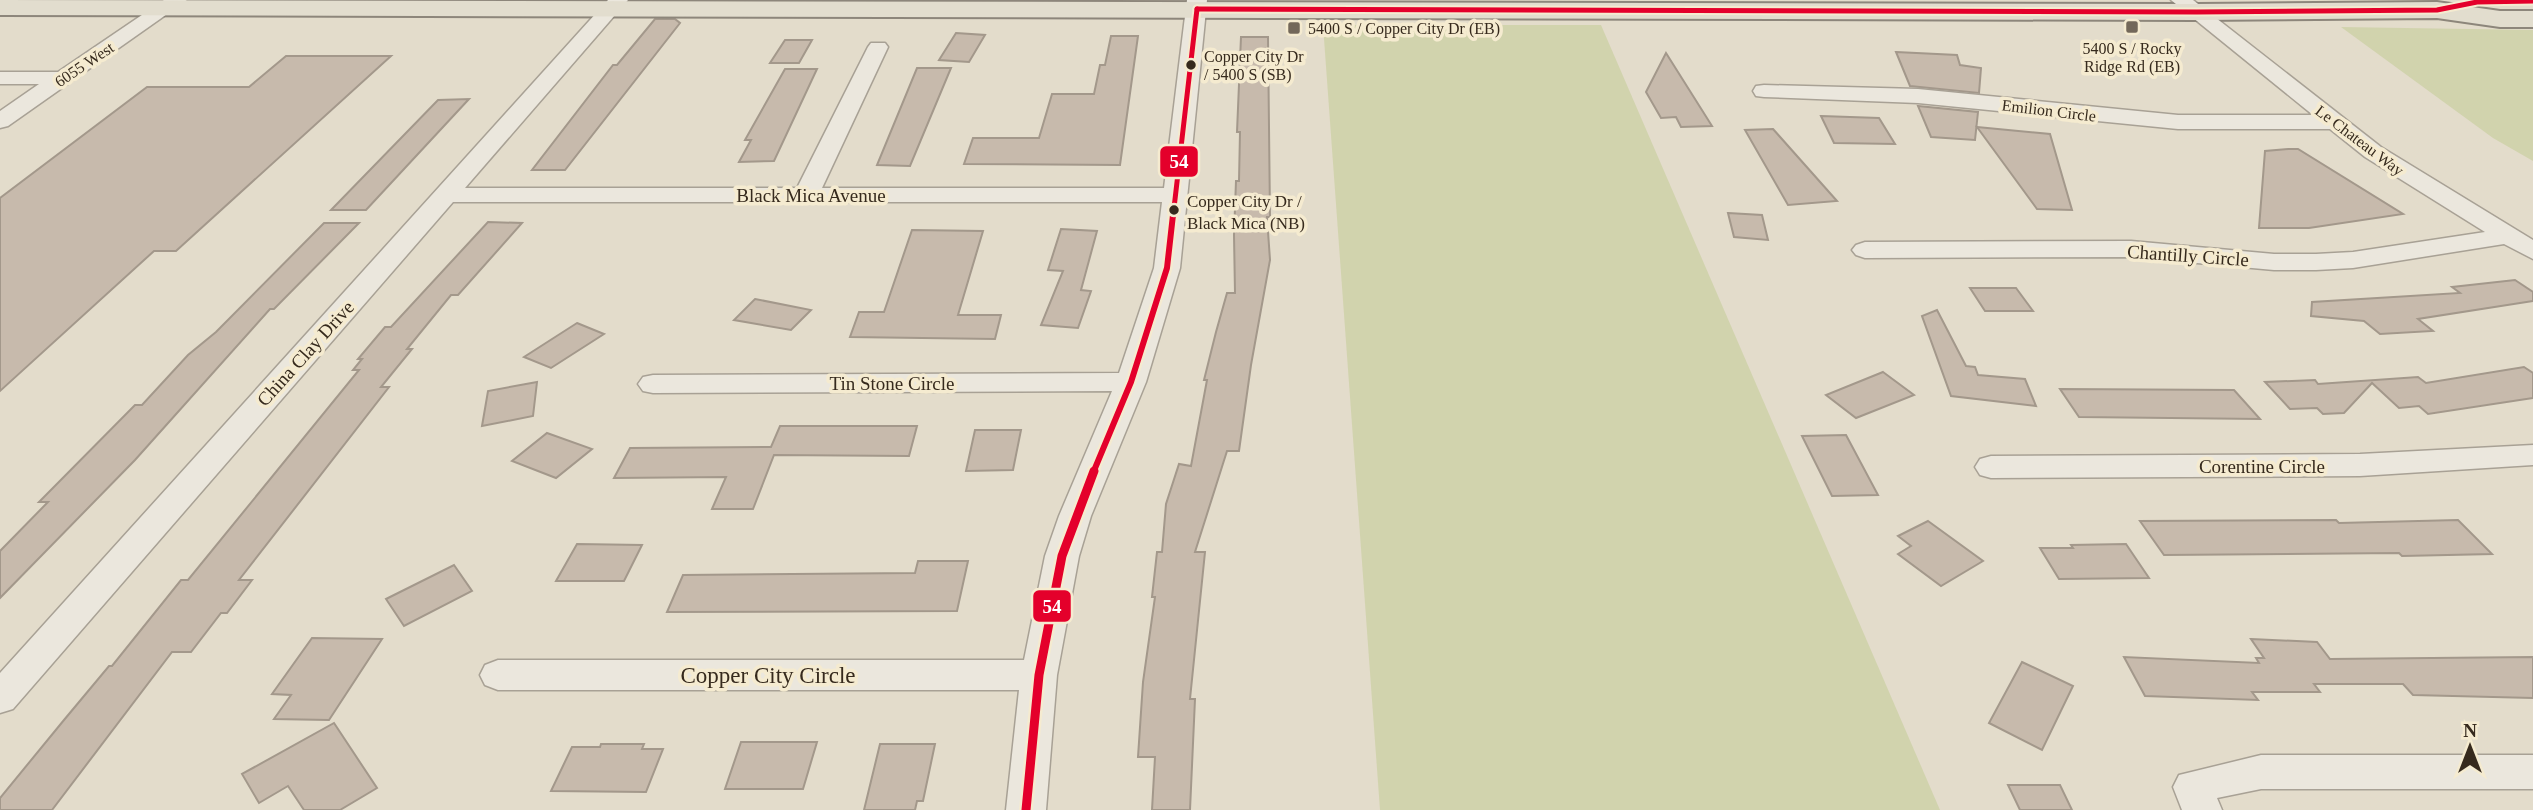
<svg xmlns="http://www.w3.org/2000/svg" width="2533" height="810" font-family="Georgia,serif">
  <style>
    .green { fill: #d1d3ad }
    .building { fill: #c7baac; stroke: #a3988b; stroke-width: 2 }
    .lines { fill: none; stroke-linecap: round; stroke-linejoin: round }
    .minor-casing { stroke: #a8a195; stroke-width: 3 }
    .major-casing { stroke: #8d867b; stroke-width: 4 }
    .minor { fill: #ebe7dd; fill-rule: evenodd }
    .major { fill: #e2ddce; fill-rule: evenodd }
    .bus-1-far2-casing { stroke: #f5ebd0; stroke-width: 9 }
    .bus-1-far1-casing { stroke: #f5ebd0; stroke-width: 11 }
    .bus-1-casing { stroke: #f5ebd0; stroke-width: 14 }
    .bus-1-far2 { stroke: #e4002b; stroke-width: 5 }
    .bus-1-far1 { stroke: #e4002b; stroke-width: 6 }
    .bus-1 { stroke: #e4002b; stroke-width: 9 }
    .poi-dot { fill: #73685a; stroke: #f5ebd0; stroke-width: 2.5 }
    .bus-dot { fill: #362a1d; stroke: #f5ebd0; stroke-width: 2.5 }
    .labels { text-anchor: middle; stroke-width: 7; stroke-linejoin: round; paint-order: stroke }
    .far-poi-label { font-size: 16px; fill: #362a1d; stroke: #f5ebd0; text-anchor: start }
    .far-bus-label { font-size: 16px; fill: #362a1d; stroke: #f5ebd0; text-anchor: start }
    .far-street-label { font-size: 16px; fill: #362a1d; stroke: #f5ebd0 }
    .bus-label { font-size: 17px; fill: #362a1d; stroke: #f5ebd0; text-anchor: start }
    .street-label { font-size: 19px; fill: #362a1d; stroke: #f5ebd0 }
    .near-street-label { font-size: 23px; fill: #362a1d; stroke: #f5ebd0 }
    .line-badge { stroke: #f5ebd0; stroke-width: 2.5 }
    .badge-label { font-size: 19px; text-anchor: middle; font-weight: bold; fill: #fff }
  </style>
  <rect width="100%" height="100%" fill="#e3dccb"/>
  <!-- green -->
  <g class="green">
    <polygon points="1323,25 1601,25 1940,810 1380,810"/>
    <polygon points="2341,27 2533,30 2533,161 2493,138"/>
  </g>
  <!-- building -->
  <g class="building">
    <polygon points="655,19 675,19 680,23 565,170 532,170 613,65 617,65"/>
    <polygon points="956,33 985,35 969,62 939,60"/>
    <polygon points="1111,36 1138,36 1120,165 964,164 973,138 1039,138 1052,94 1094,94 1100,65 1105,65"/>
    <polygon points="1241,37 1268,37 1270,217 1267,217 1270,260 1251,365 1239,451 1227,451 1195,552 1205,552 1190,699 1195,699 1190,810 1152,810 1155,757 1138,757 1143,682 1155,597 1152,597 1157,552 1162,552 1166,504 1179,464 1191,466 1207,380 1204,380 1216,332 1227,293 1235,293 1234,235 1236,181 1239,181 1240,132 1237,132"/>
    <polygon points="785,40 812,40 799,63 770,63"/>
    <polygon points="1896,52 1957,55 1960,65 1981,68 1979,93 1910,86"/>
    <polygon points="1666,53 1712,126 1681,127 1676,117 1661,118 1646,92"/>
    <polygon points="286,56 391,56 176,251 154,251 0,391 0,198 147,87 249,87"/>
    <polygon points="917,68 951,68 910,166 877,165"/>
    <polygon points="785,69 817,69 774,161 739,162 751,140 745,140"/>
    <polygon points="469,99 366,210 331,210 438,100"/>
    <polygon points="1918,106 1978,112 1975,140 1931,137"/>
    <polygon points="1821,116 1879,118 1895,144 1834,143"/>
    <polygon points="1977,127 2050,134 2072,210 2037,209"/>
    <polygon points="1773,129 1837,201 1788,205 1745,130"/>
    <polygon points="2288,149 2298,149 2403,214 2309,228 2259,228 2265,151"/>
    <polygon points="1728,213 1762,215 1768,240 1734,237"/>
    <polygon points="488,222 522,223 458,295 451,295 407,349 412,349 381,387 389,387 239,580 252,580 227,613 221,613 191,652 172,652 52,810 0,810 0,798 64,720 109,666 112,666 181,580 188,580 359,370 353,370 362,359 358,359 385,327 391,327"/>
    <polygon points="324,223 359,223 274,309 270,309 135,460 0,598 0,551 48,502 39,502 135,405 142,405 188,355 216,332"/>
    <polygon points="1061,229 1097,231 1081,290 1091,291 1078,328 1041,325 1063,271 1048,270"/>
    <polygon points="912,230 983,231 958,315 1001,315 995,339 850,337 859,312 884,312"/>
    <polygon points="2515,280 2533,292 2533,301 2418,319 2433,331 2380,334 2364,321 2311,316 2312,302 2460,293 2452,287"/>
    <polygon points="1970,288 2016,288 2033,311 1985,311"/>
    <polygon points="755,299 811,310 791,330 734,320"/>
    <polygon points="1937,310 1966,366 1975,367 1978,375 2025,379 2036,406 1951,396 1922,316"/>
    <polygon points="577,323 604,334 551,368 524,357"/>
    <polygon points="2524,367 2533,373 2533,398 2428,414 2419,406 2399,408 2372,383 2344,413 2323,414 2317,408 2290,409 2265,382 2315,380 2318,384 2418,377 2426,383"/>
    <polygon points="1883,372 1914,395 1856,418 1826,395"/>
    <polygon points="537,382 533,416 482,426 488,391"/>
    <polygon points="2060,389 2234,390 2260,419 2079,417"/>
    <polygon points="780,426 917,426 909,456 774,455 753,509 712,509 726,477 614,478 630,448 771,447"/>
    <polygon points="975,430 1021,430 1013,470 966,471"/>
    <polygon points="547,433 592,449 556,478 512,461"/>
    <polygon points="1846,435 1878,495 1832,496 1802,436"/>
    <polygon points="2336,520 2339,523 2458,520 2492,554 2402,556 2399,553 2164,555 2140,521"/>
    <polygon points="1928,521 1983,561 1941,586 1898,554 1911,546 1898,536"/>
    <polygon points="577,544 642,545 624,581 556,581"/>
    <polygon points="2126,544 2149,578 2059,579 2040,548 2073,548 2071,545"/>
    <polygon points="918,561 968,561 957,611 667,612 683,575 915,573"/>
    <polygon points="454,565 472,591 404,626 386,599"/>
    <polygon points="312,638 382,639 329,720 274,719 291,695 272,694"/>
    <polygon points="2251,639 2317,642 2330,659 2533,657 2533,698 2413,695 2403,684 2314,684 2320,692 2252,692 2258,700 2145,696 2124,657 2259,663 2256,658 2264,658"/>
    <polygon points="2022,662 2073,686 2042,750 1989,723"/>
    <polygon points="334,723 377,788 340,810 304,810 288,786 259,803 242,774"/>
    <polygon points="741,742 817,742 803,789 725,789"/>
    <polygon points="601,744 644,744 642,749 663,749 646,792 551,791 572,747 600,747"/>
    <polygon points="880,744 935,744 923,801 917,801 915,810 864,810"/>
    <polygon points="2008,785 2060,785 2072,810 2020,810"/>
  </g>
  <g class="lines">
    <defs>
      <g id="minor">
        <polygon points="164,0 187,0 8,126 0,128 0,111 39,84 0,84 0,72 58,72"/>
        <polygon points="608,0 628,0 465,188 797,188 868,47 871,43 885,43 888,47 822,188 1164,188 1187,0 1207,0 1180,268 1146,382 1091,516 1079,556 1057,675 1046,810 1006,810 1019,690 498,690 485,685 480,675 485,665 498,660 1024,660 1045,556 1059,516 1112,391 653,393 643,391 638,384 643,377 653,375 1119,373 1154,268 1162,202 453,202 13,709 0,713 0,673"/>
        <polygon points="2171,0 2193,0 2381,147 2533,240 2533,259 2504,244 2353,268 2316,270 2274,270 2131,257 1865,258 1856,255 1852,250 1856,245 1865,242 2131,241 2274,254 2316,254 2353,252 2485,232 2365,157 2330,129 2178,129 1918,103 1764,97 1756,96 1753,91 1756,86 1764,85 1918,89 2178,115 2313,115"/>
        <polygon points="2533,445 2533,465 2360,476 1991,478 1980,475 1975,467 1980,459 1991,456 2360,454"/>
        <polygon points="2261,755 2533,755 2533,789 2261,789 2217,798 2222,810 2182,810 2173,787 2179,775"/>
      </g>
      <polygon id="major" points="0,0 2197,4 2437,2 2500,11 2533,11 2533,27 2500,27 2437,18 2197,20 0,15"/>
    </defs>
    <!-- minor casing -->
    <use href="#minor" class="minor-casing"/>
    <!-- major casing -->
    <use href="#major" class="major-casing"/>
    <!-- minor -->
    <use href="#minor" class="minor"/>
    <!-- major -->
    <use href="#major" class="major"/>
    <defs>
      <g id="bus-1-far2">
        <polyline points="1197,9 2197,12 2437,10 2477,2 2533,1"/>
        <polyline points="1174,208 1197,9"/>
      </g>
      <polyline id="bus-1-far1" points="1093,473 1131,382 1167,268 1174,206"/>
      <polyline id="bus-1" points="1026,810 1039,675 1062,556 1094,471"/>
    </defs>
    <!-- bus-1-far2 casing -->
    <use href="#bus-1-far2" class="bus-1-far2-casing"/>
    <!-- bus-1-far1 casing -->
    <use href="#bus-1-far1" class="bus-1-far1-casing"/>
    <!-- bus-1 casing -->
    <use href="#bus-1" class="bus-1-casing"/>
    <!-- bus-1-far2 -->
    <use href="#bus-1-far2" class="bus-1-far2"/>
    <!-- bus-1-far1 -->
    <use href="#bus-1-far1" class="bus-1-far1"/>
    <!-- bus-1 -->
    <use href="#bus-1" class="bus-1"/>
  </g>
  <!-- markers -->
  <g class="poi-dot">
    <rect x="2125" y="20" width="14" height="14" rx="3.5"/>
    <rect x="1287" y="21" width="14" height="14" rx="3.5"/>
  </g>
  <g class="bus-dot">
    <circle cx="1191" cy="65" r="6"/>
    <circle cx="1174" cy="210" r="6"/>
  </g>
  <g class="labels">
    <!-- far-poi labels -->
    <g class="far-poi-label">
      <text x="1308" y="34">5400 S / Copper City Dr (EB)</text>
      <text x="2132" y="54" text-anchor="middle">5400 S / Rocky<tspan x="2132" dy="18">Ridge Rd (EB)</tspan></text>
    </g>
    <!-- far-bus labels -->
    <g class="far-bus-label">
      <text x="1204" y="62">Copper City Dr<tspan x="1204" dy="18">/ 5400 S (SB)</tspan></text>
    </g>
    <!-- far-street labels -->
    <g class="far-street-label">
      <text transform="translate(84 64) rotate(-34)" y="6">6055 West</text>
      <text transform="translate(2049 110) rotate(7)" y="6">Emilion Circle</text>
      <text transform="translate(2360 140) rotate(37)" y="6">Le Chateau Way</text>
    </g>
    <!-- bus labels -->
    <g class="bus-label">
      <text x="1187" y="207">Copper City Dr /<tspan x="1187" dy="22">Black Mica (NB)</tspan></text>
    </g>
    <!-- street labels -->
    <g class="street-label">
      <text x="811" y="202">Black Mica Avenue</text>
      <text transform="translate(2188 255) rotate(4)" y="7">Chantilly Circle</text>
      <text transform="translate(305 353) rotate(-48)" y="7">China Clay Drive</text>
      <text x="892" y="390">Tin Stone Circle</text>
      <text x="2262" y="473">Corentine Circle</text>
    </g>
    <!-- near-street labels -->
    <g class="near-street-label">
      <text x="768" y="683">Copper City Circle</text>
    </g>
  </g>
  <g class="line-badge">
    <rect x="1159" y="145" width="40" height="33" rx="7" fill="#e4002b"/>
    <rect x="1032" y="589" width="40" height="34" rx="7" fill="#e4002b"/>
  </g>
  <g class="badge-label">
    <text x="1179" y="168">54</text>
    <text x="1052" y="613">54</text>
  </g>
  <!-- north arrow -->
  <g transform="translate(2470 747)" stroke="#f5ebd0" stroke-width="5" paint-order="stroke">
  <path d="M0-5L12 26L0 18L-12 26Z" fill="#362a1d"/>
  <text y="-10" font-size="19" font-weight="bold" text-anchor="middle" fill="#362a1d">N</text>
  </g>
</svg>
